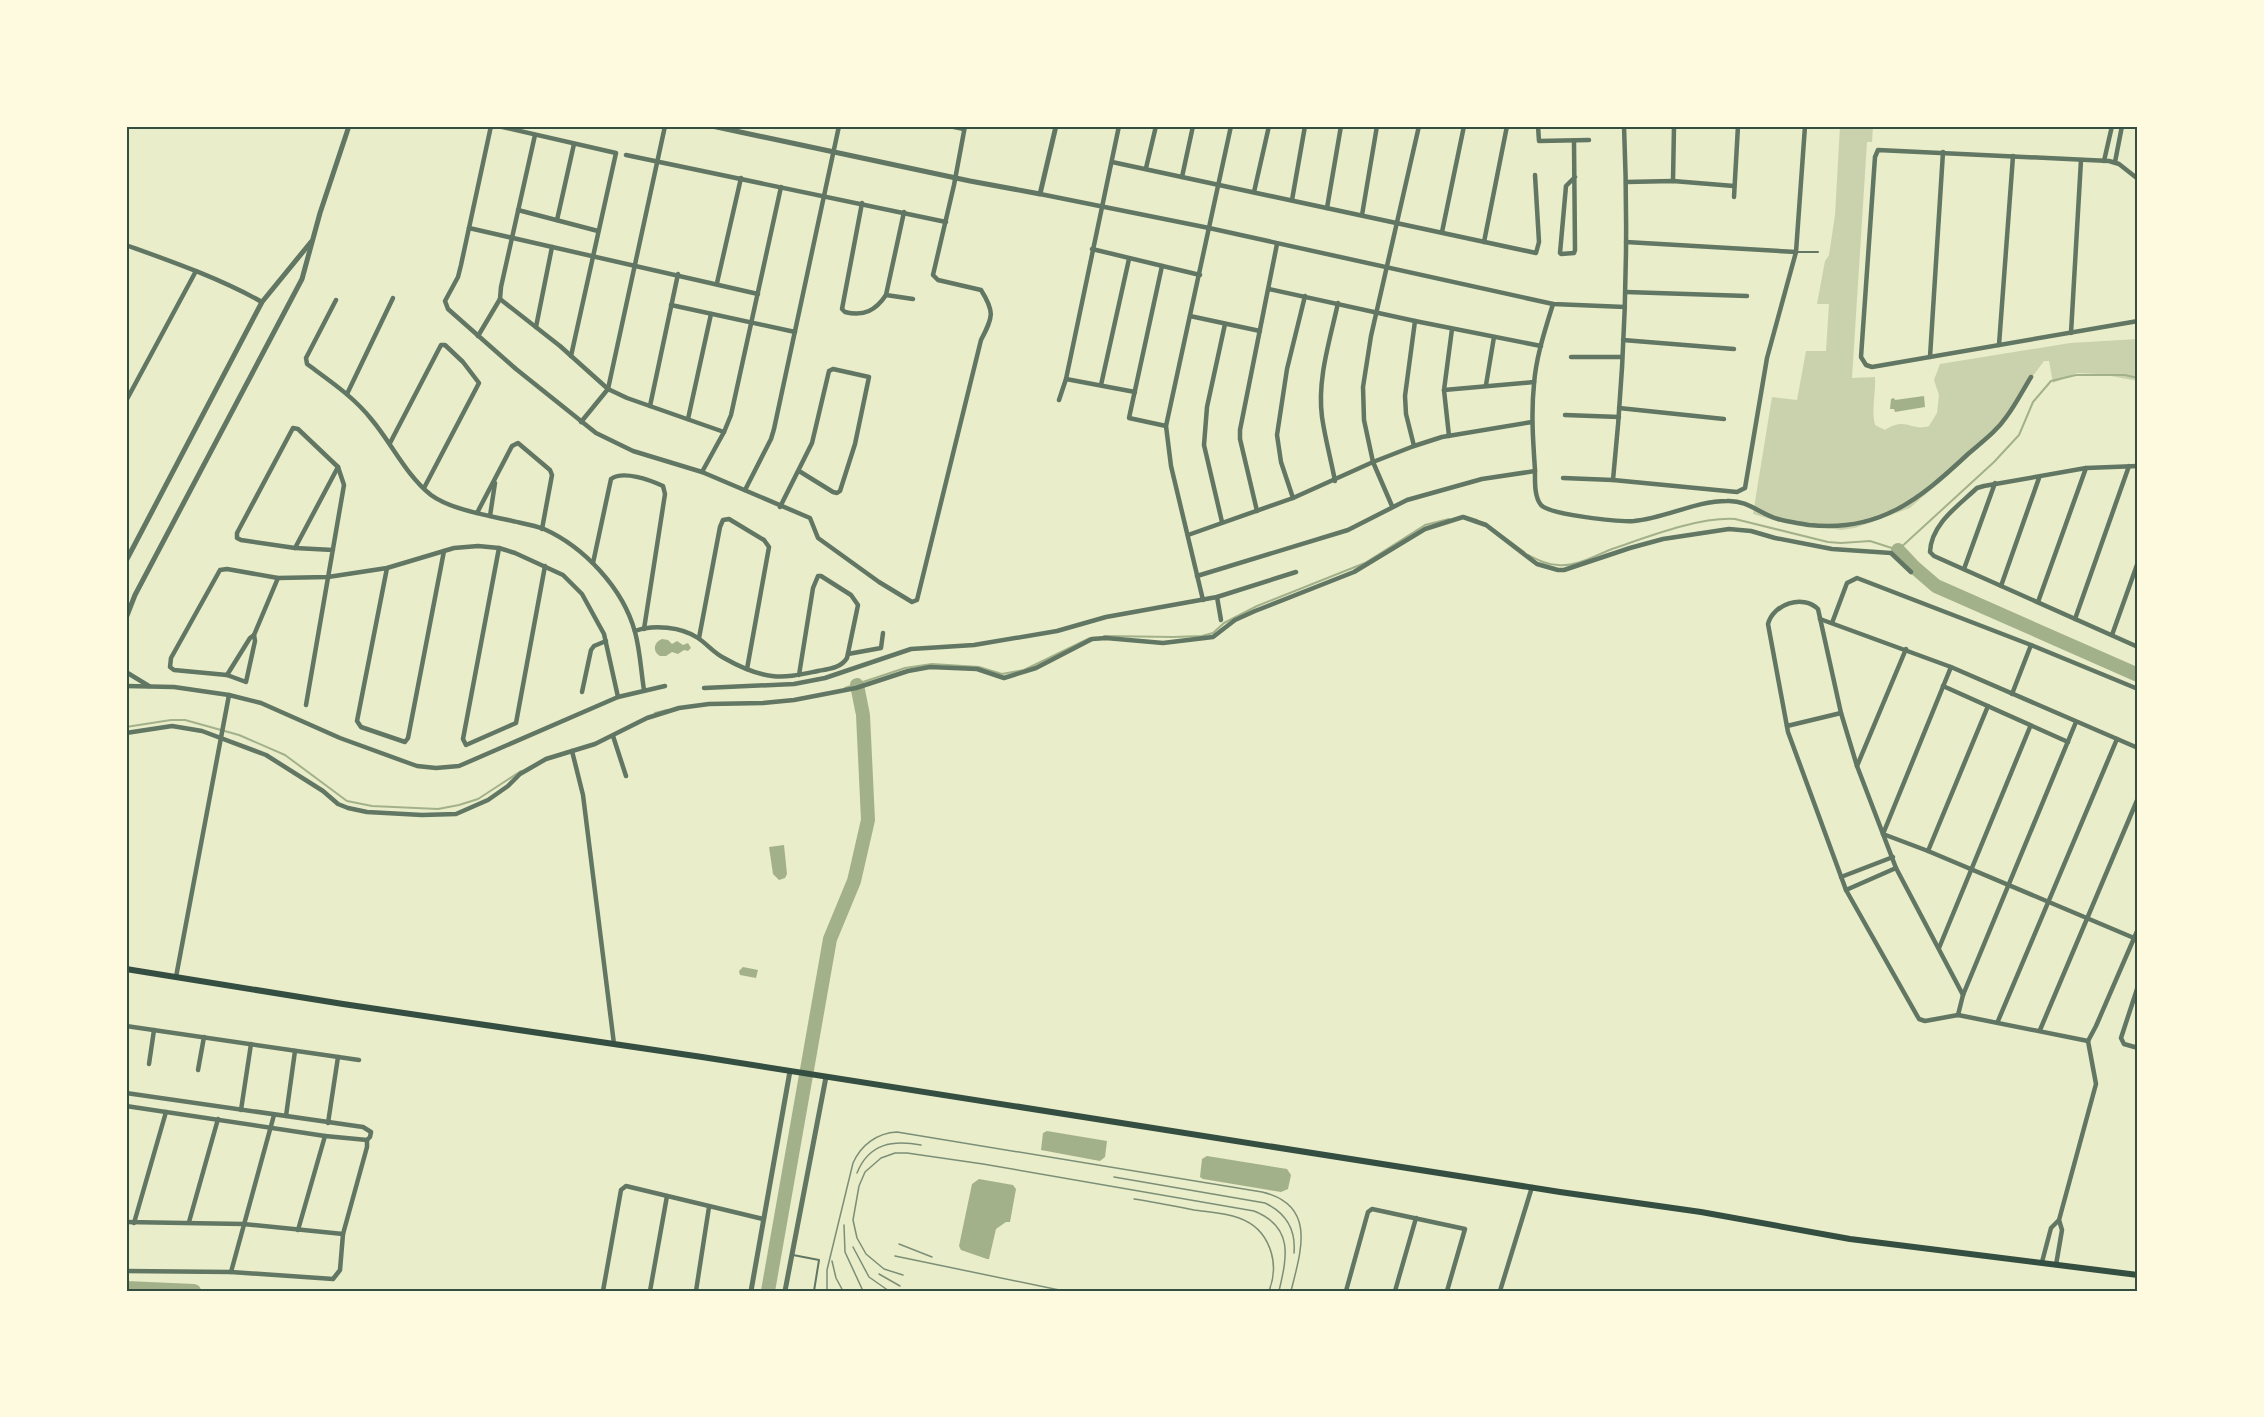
<svg xmlns="http://www.w3.org/2000/svg" width="2264" height="1417" font-family="Poppins,sans-serif">
  <style>
    .green { fill: #cad2ad }
    .water { fill: #a3b18a }
    .lines { fill: none; stroke-linecap: round; stroke-linejoin: round }
    .stream { stroke: #a3b18a; stroke-width: 2 }
    .river { stroke: #a3b18a; stroke-width: 14 }
    .service { stroke: #617663; stroke-width: 2 }
    .minor { stroke: #617663; stroke-width: 4.5 }
    .tertiary { stroke: #617663; stroke-width: 5 }
    .secondary { stroke: #344e41; stroke-width: 6 }
    .tram { stroke: #7c8e77; stroke-width: 1.5 }
    .neatline { fill: none; stroke: #344e41; stroke-width: 2 }
  </style>
  <rect width="100%" height="100%" fill="#e9edc9"/>
  <!-- green -->
  <path class="green" d="M1840,126H1873L1872,142H1867L1852,378L1875,377C1876,393 1871,410 1875,425L1885,430C1907,416 1910,432 1929,426L1937,413L1939,395L1934,380L1940,364L2070,343L2138,339V381L2100,374L2077,373L2053,383L2049,361H2044L2015,400L2005,422L1992,436L1910,508L1855,528L1841,530L1777,521L1753,514L1772,397L1797,400L1806,351H1826L1829,304H1817L1825,261L1829,255L1835,215Z"/>
  <!-- water -->
  <g class="water">
    <polygon points="1924,396 1925,407 1895,412 1894,409 1890,409 1891,399 1894,398 1895,400"/>
    <path d="M662,639L668,640L672,644L677,641L683,645L688,643L691,648L688,651L684,650L678,654L672,652L666,656H660C652,651 654,642 662,639Z"/>
    <polygon points="784,845 787,874 785,878 779,880 773,874 769,847"/>
    <polygon points="743,967 758,970 756,978 740,975 739,971"/>
    <polygon points="1047,1131 1107,1141 1105,1157 1100,1161 1041,1150 1043,1133"/>
    <polygon points="1207,1156 1287,1169 1291,1175 1288,1189 1281,1192 1203,1179 1200,1177 1202,1159"/>
    <polygon points="979,1179 1013,1185 1016,1189 1010,1222 1006,1222 996,1229 989,1259 987,1259 961,1250 959,1246 972,1184"/>
  </g>
  <g class="lines">
    <!-- stream -->
    <g class="stream">
      <polyline points="1463,516 1477,520"/>
      <polyline points="1485,523 1524,552"/>
      <path d="M1528,555C1538,560 1547,565 1558,565C1578,567 1597,554 1615,548C1650,536 1699,517 1735,519L1828,542L1841,543L1870,541L1898,550L1994,462L2019,435L2033,402L2051,381L2076,375H2125L2138,378"/>
      <polyline points="1104,636 1173,637 1202,636 1213,633 1224,623 1257,606 1365,563 1425,525 1449,519"/>
      <polyline points="845,688 905,668 932,664 979,667 1002,674 1024,670 1090,638"/>
      <polyline points="655,713 667,710"/>
      <polyline points="126,727 171,720 185,720 239,735 285,755 347,801 372,806 438,809 459,805 478,799 521,771"/>
    </g>
    <!-- river -->
    <g class="river">
      <polyline points="1898,550 1914,567 1936,586 2138,675"/>
      <polyline points="126,1288 194,1291"/>
      <polyline points="768,1291 830,939 854,881 868,820 863,715 857,685"/>
    </g>
    <!-- service -->
    <g class="service">
      <polyline points="1796,252 1818,252"/>
      <polyline points="793,1255 819,1260 814,1291"/>
    </g>
    <!-- minor -->
    <g class="minor">
      <path d="M491,126L461,265L458,277L445,301L448,309L516,369L596,433L633,451L702,472L810,518L818,538L879,582L912,602L917,600L981,340C993,317 995,312 981,290L938,280L933,275L954,185L965,126"/>
      <polyline points="498,126 616,153 571,356"/>
      <polyline points="949,126 964,129"/>
      <polyline points="1538,126 1539,141 1589,140"/>
      <polyline points="1574,142 1575,250 1574,253 1561,254 1560,253 1566,186 1575,177"/>
      <polyline points="626,155 946,222"/>
      <polyline points="2104,161 2112,126"/>
      <polyline points="1112,162 1536,253 1539,242 1535,175"/>
      <polyline points="2115,162 2122,126"/>
      <polyline points="1146,168 1156,126"/>
      <polyline points="1182,177 1193,126"/>
      <polyline points="2138,179 2119,164 2109,161 1878,150 1875,157 1861,357 1866,365 1872,367 2138,321"/>
      <polyline points="1673,181 1674,126"/>
      <polyline points="1626,182 1673,181 1734,186"/>
      <polyline points="1254,192 1269,126"/>
      <polyline points="1040,194 1209,228 1553,304 1625,307"/>
      <polyline points="1734,197 1738,126"/>
      <polyline points="1292,200 1305,126"/>
      <path d="M862,203L842,309L845,312C864,317 876,310 886,295"/>
      <polyline points="1327,208 1341,126"/>
      <polyline points="518,210 598,231"/>
      <polyline points="904,212 886,295 913,299"/>
      <polyline points="1362,215 1377,126"/>
      <polyline points="557,220 574,144"/>
      <polyline points="469,228 758,294"/>
      <polyline points="1442,232 1464,126"/>
      <polyline points="1484,242 1507,126"/>
      <polyline points="1626,242 1796,252"/>
      <path d="M126,245C173,262 219,278 262,302"/>
      <polyline points="1092,249 1200,275"/>
      <polyline points="1162,266 1129,418 1166,426"/>
      <polyline points="717,283 741,178"/>
      <polyline points="1269,289 1415,321 1541,346"/>
      <polyline points="1626,292 1747,296"/>
      <polyline points="500,299 560,346 608,389 627,398 724,432"/>
      <path d="M336,300L306,358L307,364C330,381 354,397 372,420C392,444 406,475 431,495C450,509 485,515 508,520C520,523 533,525 544,529C584,547 623,588 635,632C640,650 641,671 644,690"/>
      <path d="M1553,304C1545,330 1536,357 1534,384C1531,413 1533,441 1535,470C1535,480 1534,497 1541,505C1550,515 1620,522 1634,521C1666,518 1695,501 1727,501C1748,500 1760,514 1778,519C1787,522 1799,523 1809,525C1879,533 1920,499 1968,454C1982,442 1997,431 2007,416C2016,404 2023,390 2031,377"/>
      <polyline points="671,305 795,332"/>
      <polyline points="1190,316 1260,331"/>
      <polyline points="536,327 552,247"/>
      <polyline points="2071,333 2081,160"/>
      <polyline points="478,336 500,299 501,287 535,135"/>
      <polyline points="1623,340 1734,349"/>
      <polyline points="1999,345 2013,156"/>
      <polyline points="1571,357 1622,357"/>
      <polyline points="1930,357 1943,152"/>
      <polyline points="1066,379 1135,392"/>
      <polyline points="1101,385 1129,259"/>
      <polyline points="1486,385 1494,337"/>
      <polyline points="1444,390 1534,382"/>
      <polyline points="347,394 393,298"/>
      <polyline points="1059,400 1066,379 1119,126"/>
      <polyline points="126,401 196,271"/>
      <polyline points="650,406 678,274"/>
      <polyline points="1619,408 1724,419"/>
      <polyline points="1565,415 1619,417"/>
      <polyline points="688,419 711,314"/>
      <polyline points="581,422 608,389 665,126"/>
      <polyline points="1449,436 1444,390 1452,329"/>
      <polyline points="390,443 441,345 445,345 463,362 479,383 424,488"/>
      <polyline points="1414,446 1406,414 1405,396 1415,321"/>
      <path d="M2138,466L2086,468L1984,486L1977,488C1958,506 1931,524 1930,552L1934,556L2138,647"/>
      <polyline points="702,472 724,432 731,415 781,187"/>
      <polyline points="1563,478 1613,480 1737,492 1745,488 1767,358 1796,252 1805,126"/>
      <path d="M1613,480C1625,363 1629,244 1624,126"/>
      <path d="M1335,481C1331,460 1325,438 1322,417C1317,379 1330,340 1338,303"/>
      <polyline points="745,490 771,439 774,429 839,126"/>
      <polyline points="1293,498 1281,462 1277,435 1287,369 1305,296"/>
      <polyline points="1392,506 1373,462 1364,420 1363,387 1371,336 1419,126"/>
      <polyline points="780,507 812,443 829,371 833,369 869,377 855,444 840,491 837,493 833,492 799,471"/>
      <polyline points="1257,511 1240,439 1240,430 1277,244"/>
      <polyline points="477,513 512,446 518,443 550,470 552,475 542,529"/>
      <polyline points="490,516 495,483"/>
      <polyline points="1222,522 1204,445 1207,407 1225,324"/>
      <polyline points="1188,535 1293,498 1373,462 1414,446 1442,437 1532,422"/>
      <polyline points="295,548 338,467"/>
      <polyline points="499,548 463,739 466,745 516,723 545,566"/>
      <path d="M593,563L611,479C623,470 650,480 663,486L665,494L644,629"/>
      <polyline points="387,568 357,721 361,727 405,742 408,738 444,551"/>
      <polyline points="1964,569 1995,483"/>
      <polyline points="1197,576 1348,530 1407,500 1482,479 1535,471"/>
      <polyline points="2001,586 2039,478"/>
      <polyline points="1217,597 1221,620"/>
      <polyline points="1203,600 1171,466 1166,426 1231,126"/>
      <polyline points="2038,602 2086,468"/>
      <polyline points="1820,619 1951,667 2138,748"/>
      <polyline points="2075,619 2129,466"/>
      <polyline points="1832,623 1847,583 1857,578 2031,645 2138,689"/>
      <path d="M635,631C653,624 682,627 698,638C707,644 714,653 724,658C738,666 756,674 772,676C787,678 803,674 818,671C829,669 841,668 847,658L858,605L851,595L821,576H818L813,588L799,675"/>
      <polyline points="254,635 255,641 246,682 227,675 174,670 170,667 171,658 220,570 227,569 278,578 328,577 387,568 454,548 478,546 499,548 515,553 563,575 582,594 604,634 618,697"/>
      <polyline points="2112,635 2138,562"/>
      <polyline points="699,638 720,527 723,520 729,519 764,540 769,547 747,669"/>
      <polyline points="848,654 881,648 883,633"/>
      <polyline points="1951,667 1883,834 1928,851 2134,938"/>
      <polyline points="126,672 149,686"/>
      <polyline points="227,675 250,638 254,635 278,578"/>
      <polyline points="126,686 174,687 229,695 261,703 340,738 417,766 436,768 459,766 618,697 665,686"/>
      <polyline points="1943,686 2068,742"/>
      <polyline points="704,688 794,684 825,678 911,649 974,645 1057,631 1106,617 1217,597 1296,572"/>
      <polyline points="582,692 591,650 594,646 606,641"/>
      <polyline points="2012,694 2031,645"/>
      <polyline points="306,705 344,485 338,467 298,429 293,428 237,533 237,538 241,540 295,548 333,550"/>
      <polyline points="1787,726 1841,713"/>
      <polyline points="126,733 172,726 202,731 266,755 323,791 338,804 348,808 367,812 422,815 456,814 488,800 508,786 520,774 546,759 595,744 647,718 679,708 709,704 763,703 794,700 856,688 908,671 930,667 977,669 1004,678 1036,668 1092,639 1106,638 1163,643 1213,637 1235,620 1255,611 1354,572 1425,529 1463,517 1486,525 1537,564 1558,570 1564,570 1630,548 1663,539 1729,529 1751,531 1775,538 1832,549 1891,553 1911,572"/>
      <polyline points="613,736 626,776"/>
      <polyline points="572,751 583,795 614,1044"/>
      <polyline points="1857,766 1906,649"/>
      <polyline points="1928,851 1988,706"/>
      <polyline points="1841,877 1893,857"/>
      <polyline points="1846,890 1896,868"/>
      <polyline points="1939,948 2030,727"/>
      <polyline points="176,977 229,695"/>
      <polyline points="2138,986 2121,1038 2124,1044 2138,1048"/>
      <path d="M1963,995L1896,868L1857,766L1841,713L1818,609C1803,594 1773,604 1768,624L1788,732L1846,890L1919,1019L1925,1021L1958,1015L2088,1041"/>
      <polyline points="1958,1015 1963,995 2076,722"/>
      <polyline points="1998,1021 2117,739"/>
      <polyline points="126,1026 359,1060"/>
      <polyline points="2040,1030 2138,798"/>
      <polyline points="2088,1041 2096,1026 2138,929"/>
      <polyline points="149,1064 154,1030"/>
      <polyline points="198,1070 204,1037"/>
      <polyline points="126,1093 363,1127 371,1132 370,1137 367,1140 325,1136"/>
      <polyline points="126,1106 325,1136 298,1230"/>
      <polyline points="241,1110 251,1044"/>
      <polyline points="286,1116 295,1051"/>
      <polyline points="328,1123 338,1057"/>
      <polyline points="126,1222 243,1224 343,1234"/>
      <polyline points="189,1222 218,1119"/>
      <polyline points="134,1223 166,1112"/>
      <polyline points="2042,1262 2051,1228 2059,1220"/>
      <polyline points="2056,1265 2062,1230 2059,1220 2096,1084 2088,1041"/>
      <polyline points="126,1271 231,1272 333,1279 340,1270 343,1234 367,1147 367,1140"/>
      <polyline points="231,1272 274,1115"/>
      <polyline points="603,1291 621,1190 626,1186 763,1219"/>
      <polyline points="650,1291 667,1196"/>
      <polyline points="696,1291 709,1207"/>
      <polyline points="1346,1291 1368,1212 1372,1209 1465,1229 1447,1291"/>
      <polyline points="1395,1291 1416,1218"/>
      <polyline points="1500,1291 1532,1187"/>
    </g>
    <!-- tertiary -->
    <g class="tertiary">
      <polyline points="712,126 970,181 1040,194 1056,126"/>
      <polyline points="126,561 262,302 311,242"/>
      <polyline points="126,618 135,595 302,279 320,213 349,126"/>
      <polyline points="751,1291 790,1071"/>
      <polyline points="785,1291 826,1077"/>
    </g>
    <!-- secondary -->
    <polyline class="secondary" points="126,969 343,1004 702,1057 1560,1192 1701,1212 1850,1239 2138,1275"/>
    <!-- tram -->
    <g class="tram">
      <path d="M857,1173C869,1143 893,1140 921,1145"/>
      <path d="M1114,1177L1265,1203C1286,1213 1296,1230 1294,1253"/>
      <path d="M1134,1199C1154,1202 1174,1206 1194,1210C1208,1212 1225,1213 1239,1218C1270,1229 1280,1263 1269,1291"/>
      <polyline points="844,1225 845,1252 863,1291"/>
      <polyline points="899,1244 932,1257"/>
      <polyline points="853,1247 869,1277 889,1291"/>
      <polyline points="895,1256 1064,1291"/>
      <polyline points="832,1261 836,1278 843,1291"/>
      <polyline points="879,1274 900,1286"/>
      <path d="M903,1275L884,1269L866,1254L857,1238L853,1220L859,1186L865,1172L881,1158L895,1153H907L983,1164L1254,1211C1294,1227 1287,1257 1279,1291"/>
      <path d="M827,1291V1270L853,1163C861,1145 877,1133 897,1132L1262,1192C1317,1205 1301,1251 1291,1291"/>
    </g>
  </g>
  <!-- border -->
  <rect width="2264" height="1417" fill="none" stroke="#fefae0" stroke-width="255"/>
  <rect x="128" y="128" width="2008" height="1162" class="neatline"/>
</svg>
